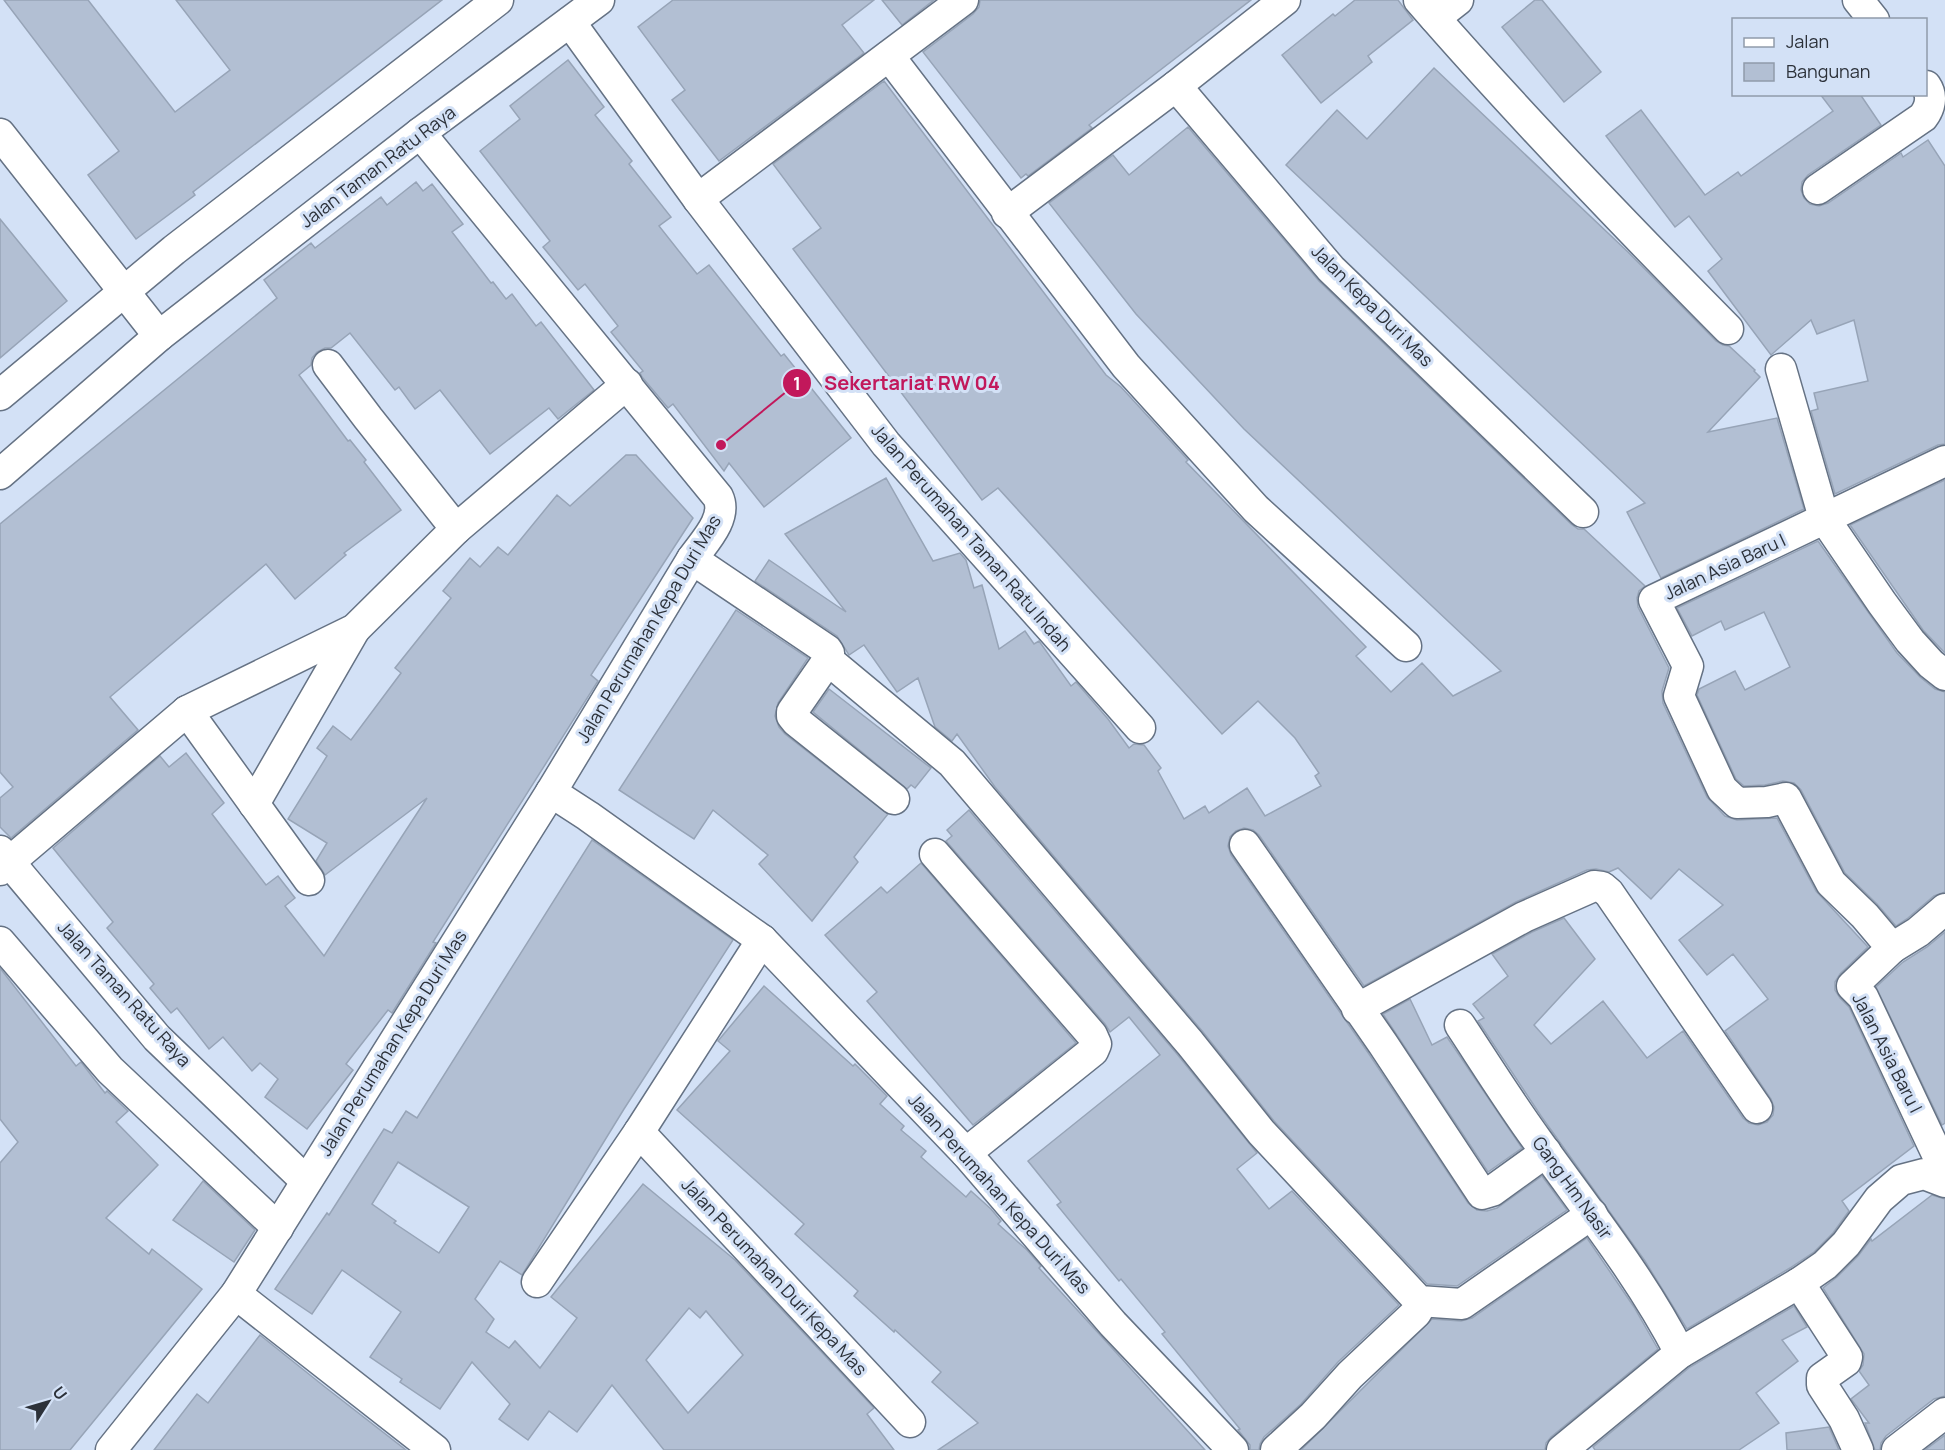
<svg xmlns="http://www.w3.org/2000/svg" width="1945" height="1450" font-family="Manrope,sans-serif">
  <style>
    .building { fill: #b2bfd3; stroke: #97a4b7; stroke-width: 1.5; fill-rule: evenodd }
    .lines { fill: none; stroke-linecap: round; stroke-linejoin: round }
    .minor-casing { stroke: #657284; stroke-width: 33 }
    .minor { stroke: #fff; stroke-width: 30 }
    .labels { text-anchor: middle; stroke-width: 6; stroke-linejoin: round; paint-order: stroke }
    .street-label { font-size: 18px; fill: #2c3139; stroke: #d3e1f6 }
    .leader { fill: none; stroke: #c2185b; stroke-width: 2 }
    .callout-dot { fill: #c2185b; stroke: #d3e1f6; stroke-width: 2 }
    .mark-label { font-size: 18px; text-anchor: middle; font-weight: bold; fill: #fff }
    .callout-label { font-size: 20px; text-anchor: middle; font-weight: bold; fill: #c2185b; stroke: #d3e1f6; stroke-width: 6; stroke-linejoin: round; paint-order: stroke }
  </style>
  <rect width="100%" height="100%" fill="#d3e1f6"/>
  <!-- building -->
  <g class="building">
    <polygon points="4,0 88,0 175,112 230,70 176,0 442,0 193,192 195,195 136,239 88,175 119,151"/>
    <polygon points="673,0 874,0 842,25 864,53 719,161 672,100 685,90 638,27"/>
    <polygon points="882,0 934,0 902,25"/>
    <polygon points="980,0 1251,0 1089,125 1092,128 1028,176 1026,174 1021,178 923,52 973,14 979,7"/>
    <polygon points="1355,0 1398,0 1413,20 1368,56 1372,62 1321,103 1282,55 1333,14 1335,16"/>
    <polygon points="1535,0 1542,0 1601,72 1564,102 1502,27"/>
    <polygon points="568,60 604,107 595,115 632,161 629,164 671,217 659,226 697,274 709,265 781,356 784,354 851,438 764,507 729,463 724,471 673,404 668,408 642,377 640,373 643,371 611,332 618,326 585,284 578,290 543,247 550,241 480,151 520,119 510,106"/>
    <polygon points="1434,68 1628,252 1716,341 1723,345 1729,346 1755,370 1754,371 1760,377 1708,432 1777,418 1804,509 1661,578 1627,512 1645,503 1286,165 1337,110 1367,139"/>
    <polygon points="884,81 1106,375 1121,387 1188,460 1186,462 1366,647 1356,656 1391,692 1422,663 1453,696 1501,671 1244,429 1136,314 1049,203 1113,155 1129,175 1188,127 1319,281 1571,524 1578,529 1584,529 1645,586 1639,591 1637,598 1638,607 1669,668 1662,691 1663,703 1707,797 1725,816 1737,820 1777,818 1816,891 1868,947 1840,974 1835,982 1835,990 1840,998 1849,1007 1914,1146 1842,1201 1849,1211 1833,1233 1814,1252 1790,1268 1687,1329 1645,1261 1541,1116 1478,1021 1484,1018 1473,1004 1508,976 1492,954 1532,932 1564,918 1595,959 1534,1025 1551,1044 1603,1001 1647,1058 1683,1031 1743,1118 1749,1123 1758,1125 1767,1122 1773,1115 1774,1107 1771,1099 1725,1031 1768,999 1733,954 1707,975 1679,940 1723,905 1679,869 1651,899 1618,868 1609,872 1596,869 1587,870 1516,902 1364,986 1259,835 1253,830 1244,828 1236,831 1230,837 1228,846 1231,855 1369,1054 1468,1203 1477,1210 1487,1211 1497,1208 1542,1176 1567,1210 1457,1286 1427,1284 1274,1121 1203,1032 995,787 957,734 952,741 935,727 918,678 897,692 864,645 849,655 837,636 755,581 769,560 846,612 785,534 886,478 933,561 960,553 966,560 974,588 982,585 999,649 1025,631 1034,644 1039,641 1071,686 1076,682 1108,719 1129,748 1134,744 1144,745 1161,768 1158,771 1184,819 1205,806 1209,813 1247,788 1265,816 1321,786 1315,776 1319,773 1295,738 1258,701 1222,734 998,488 982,500 793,249 821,228 773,164"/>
    <polygon points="1820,94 1860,94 1881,125 1808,175 1802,182 1801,190 1804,198 1810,204 1819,206 1828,203 1901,153 1903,157 1928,140 1945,166 1945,444 1938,445 1835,494 1811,411 1818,409 1814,393 1868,381 1854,320 1817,334 1811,320 1771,355 1708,271 1722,259 1689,216 1675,227 1606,136 1641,110 1705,195 1738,172 1741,176 1833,111"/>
    <polygon points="416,182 423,191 432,184 463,224 452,232 491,283 493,282 506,299 512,294 536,326 541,322 594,390 558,419 549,408 490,454 440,390 415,409 399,387 395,390 350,333 331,348 325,348 317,352 312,358 311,365 299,375 348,441 350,440 366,460 364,462 401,510 344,553 346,555 295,599 266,564 110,697 138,730 11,838 0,827 0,798 13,787 0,772 0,524 277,298 264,280 311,243 315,248 381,197 387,205"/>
    <polygon points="0,219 67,301 0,358"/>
    <polygon points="626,455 636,455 693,518 591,675 598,681 433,942 436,943 392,1013 388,1010 346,1064 353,1070 307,1129 265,1097 278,1079 260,1063 252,1071 223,1037 209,1049 177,1008 171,1013 150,988 154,984 107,928 113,922 53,848 160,756 169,767 186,753 224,803 212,814 266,885 278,876 295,898 285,906 324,956 427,798 325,875 316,861 327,843 288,819 327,756 317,748 333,726 351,740 401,673 395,668 451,598 443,591 470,558 480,567 498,547 508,555 557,495 570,506"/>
    <polygon points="1945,480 1945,653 1923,630 1850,525"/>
    <polygon points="1818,541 1897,653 1920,677 1935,689 1945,692 1945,892 1934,896 1908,918 1896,926 1877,904 1845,873 1801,790 1794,783 1783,781 1765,785 1744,786 1736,779 1697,695 1699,689 1735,671 1745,690 1790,667 1764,612 1725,630 1721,621 1692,636 1677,608"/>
    <polygon points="736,610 808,658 778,703 775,716 779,727 785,734 888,814 854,857 858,862 812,921 759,864 768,855 713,810 694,839 619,790"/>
    <polygon points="829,689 931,768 915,788 911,785 907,789 813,712"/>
    <polygon points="969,810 1177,1054 1257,1153 1237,1169 1269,1209 1292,1191 1399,1305 1338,1362 1301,1404 1264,1437 1260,1444 1259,1450 1250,1450 1250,1445 1238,1430 1240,1429 1162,1334 1165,1332 1121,1279 1119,1281 1057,1205 1061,1202 1028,1161 1160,1055 1129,1017 1110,1032 1105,1024 946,841 952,836 947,830"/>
    <path d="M592,840L733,940L624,1109L522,1275L500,1261L475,1299L494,1319L486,1332L509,1348L515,1341L540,1368L577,1318L551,1297L643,1184L735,1260L874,1408L867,1414L894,1450H664L612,1385L577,1432L549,1411L528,1440L499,1419L510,1404L472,1362L440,1409L400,1382L402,1379L370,1357L401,1312L342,1270L312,1314L275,1289L327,1213L329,1215L384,1129L392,1133L406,1111L417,1118ZM398,1162L469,1207L439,1253L394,1223L396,1221L372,1204ZM689,1308L700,1318L706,1311L743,1355L688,1413L646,1360Z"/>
    <polygon points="921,863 1076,1043 973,1125 867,1001 877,992 825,935 881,887 887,893"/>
    <polygon points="1945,932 1945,1123 1942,1125 1876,987 1903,962 1927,947"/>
    <polygon points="0,968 76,1066 81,1062 105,1093 107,1091 128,1111 116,1122 158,1165 106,1218 149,1254 152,1249 202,1289 70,1450 0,1450 0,1163 18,1142 0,1119"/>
    <polygon points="764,986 853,1066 855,1064 887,1096 880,1104 904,1126 901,1130 926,1151 921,1157 966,1197 971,1191 991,1209 1001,1221 998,1224 1027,1250 1041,1266 1039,1268 1205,1450 938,1450 978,1423 932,1382 941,1372 895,1330 894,1332 854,1296 858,1291 795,1234 804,1224 677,1110 730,1051 718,1041"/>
    <polygon points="1410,999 1432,1045 1447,1037 1522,1148 1488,1172 1383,1014"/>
    <polygon points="203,1181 255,1230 234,1262 173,1220"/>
    <polygon points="1932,1195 1945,1199 1945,1396 1934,1399 1886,1436 1881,1443 1880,1450 1875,1450 1865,1423 1869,1423 1851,1399 1869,1385 1859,1371 1863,1365 1864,1354 1823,1288 1837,1277 1858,1256 1871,1239 1872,1241"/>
    <polygon points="1587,1238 1634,1307 1658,1349 1551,1437 1546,1443 1545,1450 1301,1450 1432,1319 1461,1321 1472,1318"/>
    <polygon points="1794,1306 1807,1327 1782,1340 1798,1361 1756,1393 1779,1423 1739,1450 1595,1450 1593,1447 1690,1367"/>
    <polygon points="260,1335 325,1387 406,1450 154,1450 197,1394 208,1403"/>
    <polygon points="1829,1427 1839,1450 1787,1450 1786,1433"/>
    <polygon points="1945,1435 1945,1450 1925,1450"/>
  </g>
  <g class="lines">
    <defs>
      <g id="minor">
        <path d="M1419,0C1518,114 1622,222 1728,329"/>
        <polyline points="1858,0 1874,20"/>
        <polyline points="1435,18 1458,0"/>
        <polyline points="570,22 698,199 886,444 1140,728"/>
        <polyline points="889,56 1126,366 1256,509 1406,646"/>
        <polyline points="1176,86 1331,269 1583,512"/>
        <polyline points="0,134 159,336"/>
        <path d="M1818,189L1923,117C1930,108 1933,96 1926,86"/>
        <polyline points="698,199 963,0"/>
        <polyline points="1007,213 1176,86 1285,0"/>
        <polyline points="328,365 368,418 456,529"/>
        <polyline points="1781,369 1824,518 1882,603 1910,641 1931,664 1945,675"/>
        <polyline points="0,395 174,250 498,0"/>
        <polyline points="1945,461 1654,600 1688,666 1679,696 1722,789 1737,803 1767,802 1786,798 1831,883 1865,916 1892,948 1852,986 1863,997 1945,1171"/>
        <polyline points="0,474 159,336 420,133 599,0"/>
        <polyline points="692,559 827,650 829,653 828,660 792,712 792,716 796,721 894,799"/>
        <polyline points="828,660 952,763 1190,1043 1261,1132 1419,1301 1462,1304 1592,1214"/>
        <polyline points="187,711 309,880"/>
        <polyline points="551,792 588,816 762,940 966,1153 1113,1324 1233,1450"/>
        <polyline points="254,804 355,629"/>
        <polyline points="1245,845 1383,1044 1482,1194 1492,1191 1546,1152"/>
        <polyline points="0,851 157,1038 306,1181"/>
        <polyline points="935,854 1092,1035 1096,1044 1093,1051 966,1153"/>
        <polyline points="0,870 187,711 355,629 456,529 627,384"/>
        <polyline points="0,942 110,1070 278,1228"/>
        <polyline points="1892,948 1918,932 1945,909"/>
        <polyline points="1357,1009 1524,917 1594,886 1602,887 1609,893 1757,1108"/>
        <path d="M1460,1025C1485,1063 1510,1103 1537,1140C1587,1210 1641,1277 1680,1353"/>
        <polyline points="639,1132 910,1422"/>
        <polyline points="537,1282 639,1132 762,940"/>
        <polyline points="1799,1283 1847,1357 1846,1361 1822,1378 1822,1385 1844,1419 1858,1450"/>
        <polyline points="236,1294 435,1450"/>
        <path d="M111,1450L236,1294L551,792L692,559C704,542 728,518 718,497L420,133"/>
        <polyline points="1276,1450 1313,1416 1350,1375 1416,1313 1420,1306 1419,1301"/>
        <polyline points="1562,1450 1680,1353 1799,1283 1825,1265 1846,1244 1879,1199 1901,1180 1924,1174 1945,1182"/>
        <polyline points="1897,1450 1945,1413"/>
      </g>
    </defs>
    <!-- minor casing -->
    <use href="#minor" class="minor-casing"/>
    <!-- minor -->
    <use href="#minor" class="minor"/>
  </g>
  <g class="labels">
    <!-- street labels -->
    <g class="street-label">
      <text transform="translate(378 167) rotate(-37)" y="6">Jalan Taman Ratu Raya</text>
      <text transform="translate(1372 306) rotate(45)" y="6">Jalan Kepa Duri Mas</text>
      <text transform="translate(971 538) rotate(49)" y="6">Jalan Perumahan Taman Ratu Indah</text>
      <text transform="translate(1725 567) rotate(-25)" y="6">Jalan Asia Baru I</text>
      <text transform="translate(649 629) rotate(-59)" y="6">Jalan Perumahan Kepa Duri Mas</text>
      <text transform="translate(124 994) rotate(48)" y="6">Jalan Taman Ratu Raya</text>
      <text transform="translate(393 1043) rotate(-58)" y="6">Jalan Perumahan Kepa Duri Mas</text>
      <text transform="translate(1887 1053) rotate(63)" y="6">Jalan Asia Baru I</text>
      <text transform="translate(1572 1188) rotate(54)" y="6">Gang Hm Nasir</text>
      <text transform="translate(999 1194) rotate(48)" y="6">Jalan Perumahan Kepa Duri Mas</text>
      <text transform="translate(774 1277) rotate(47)" y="6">Jalan Perumahan Duri Kepa Mas</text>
    </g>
  </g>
  <!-- callouts -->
  <path class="leader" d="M721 445L797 383"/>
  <g class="callout-dot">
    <circle cx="721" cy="445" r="6"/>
    <circle cx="797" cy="383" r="15"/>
  </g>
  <g class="mark-label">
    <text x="797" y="390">1</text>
  </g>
  <g class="callout-label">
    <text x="912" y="390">Sekertariat RW 04</text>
  </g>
  <!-- legend -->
  <rect x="1732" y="18" width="195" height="78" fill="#d3e1f6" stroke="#909baa" stroke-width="1.5"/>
  <rect x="1744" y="38" width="30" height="9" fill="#ffffff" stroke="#909baa" stroke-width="1.5"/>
  <text x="1786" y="48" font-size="18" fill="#2c3139">Jalan</text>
  <rect x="1744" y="63" width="30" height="18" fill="#b2bfd3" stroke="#909baa" stroke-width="1.5"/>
  <text x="1786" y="78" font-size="18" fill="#2c3139">Bangunan</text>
  <!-- north arrow -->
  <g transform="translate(48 1402) rotate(53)" stroke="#d3e1f6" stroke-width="4.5" paint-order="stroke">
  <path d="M0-4.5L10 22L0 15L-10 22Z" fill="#2c3139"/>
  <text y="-9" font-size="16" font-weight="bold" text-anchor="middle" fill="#2c3139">U</text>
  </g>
</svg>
